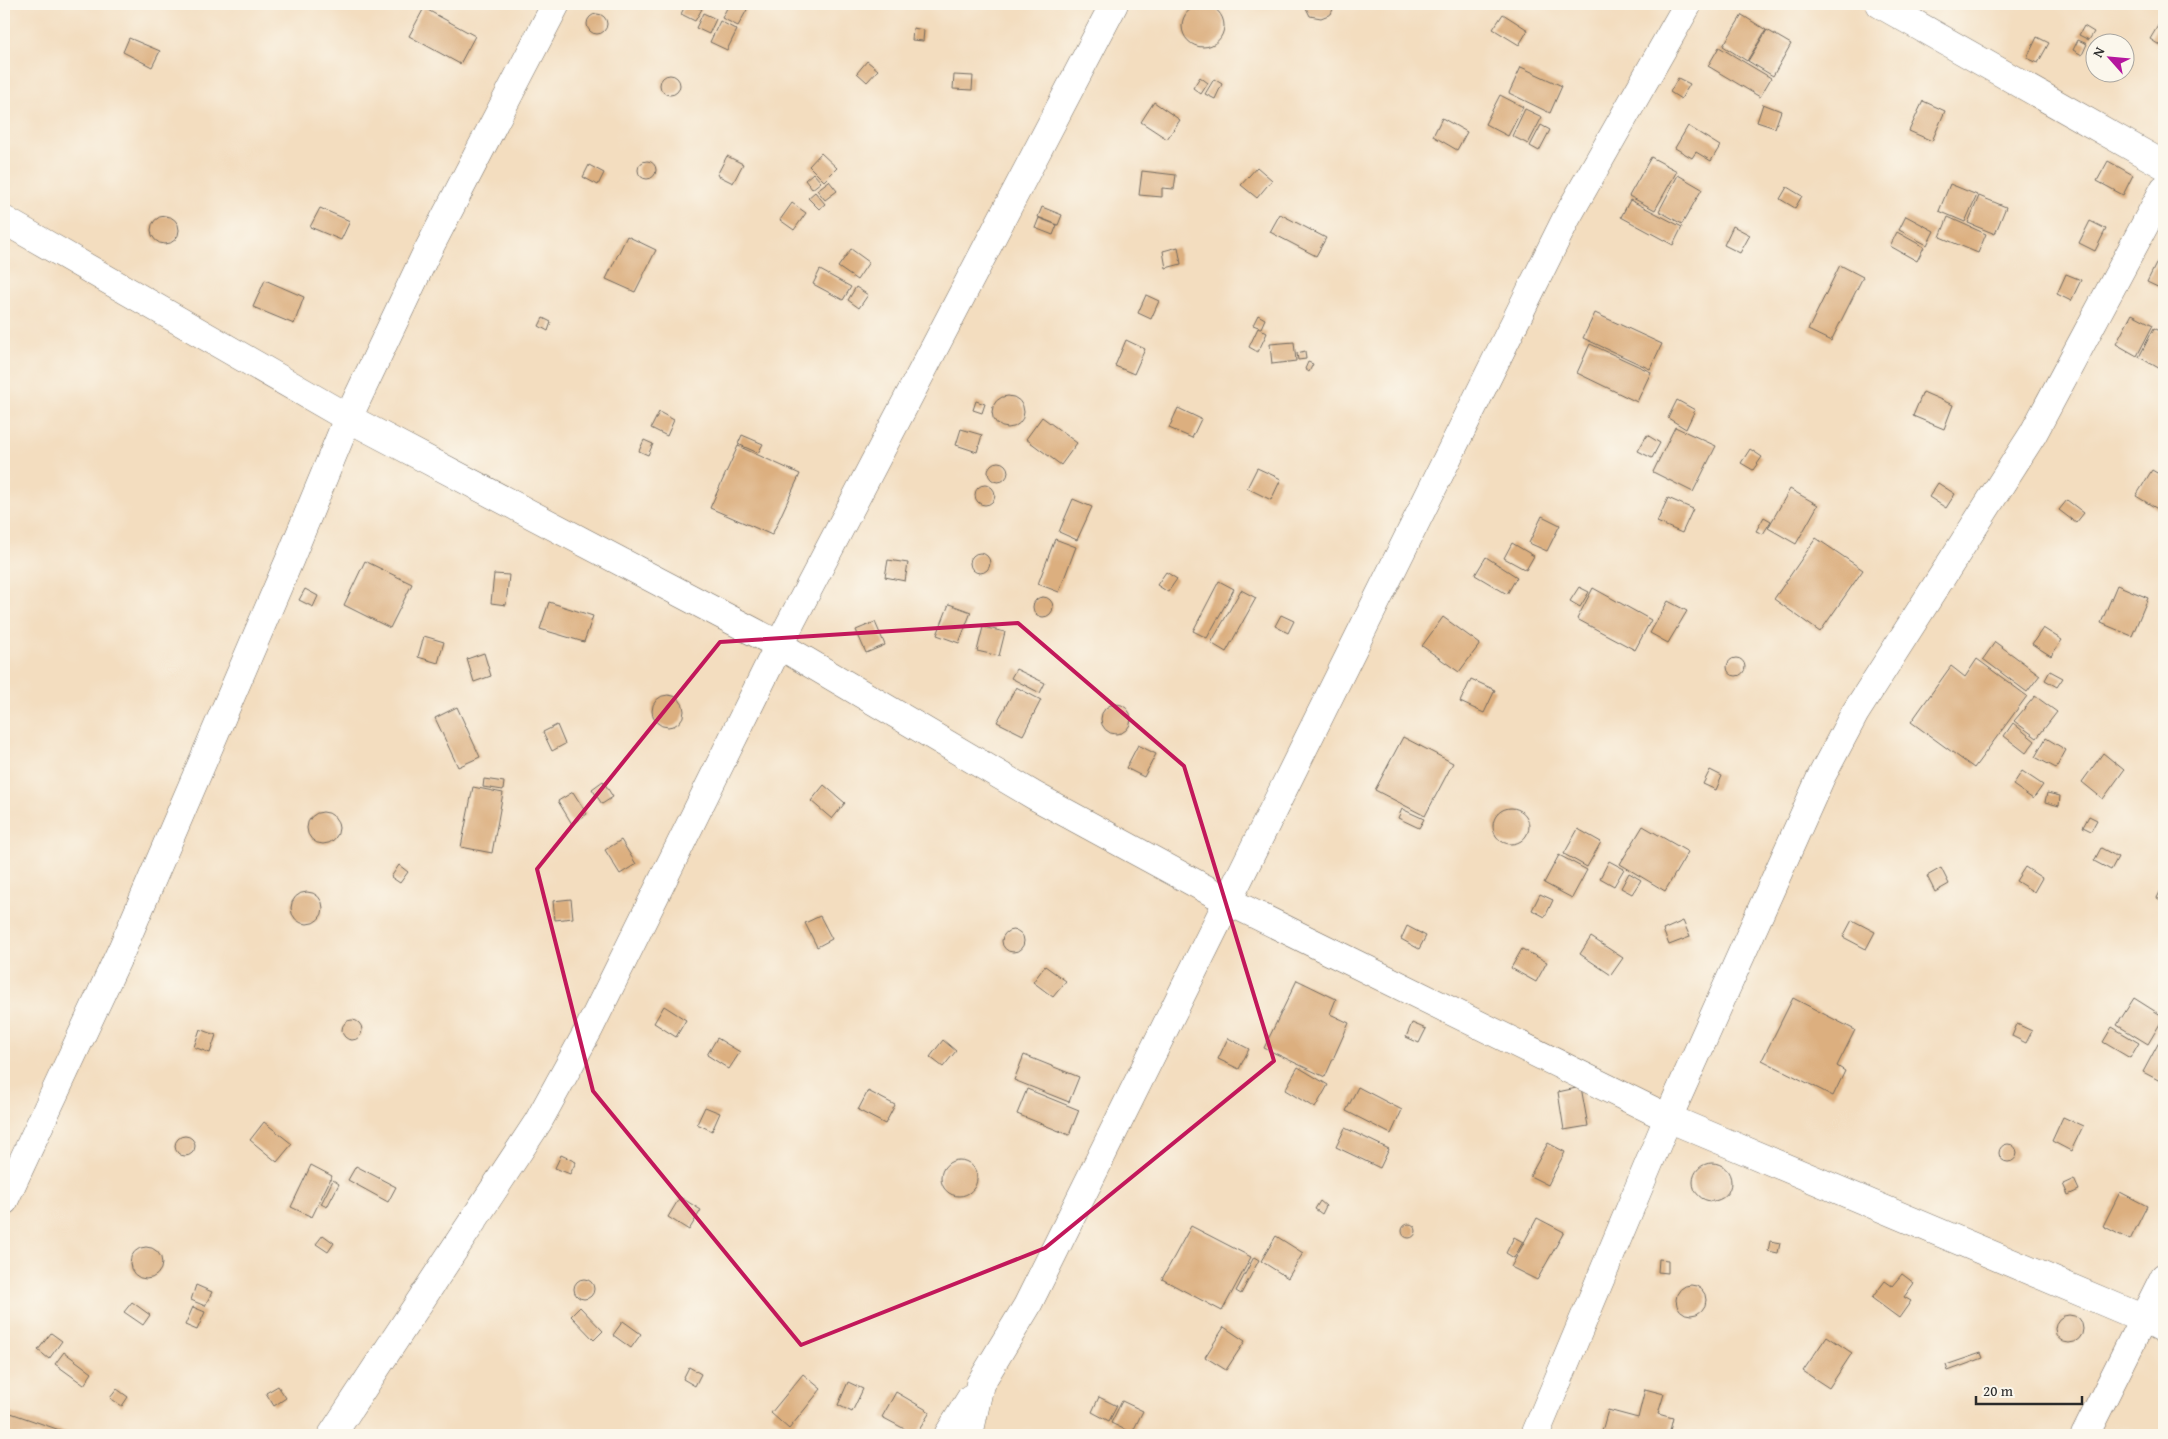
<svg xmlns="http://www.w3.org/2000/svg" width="2168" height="1439" font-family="'Gentium Book Plus',serif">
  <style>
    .building { fill: #dcaf7f }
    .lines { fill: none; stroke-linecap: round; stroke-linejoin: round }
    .street-casing { stroke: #71695f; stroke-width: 29 }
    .street { stroke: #fff; stroke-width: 28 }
    .marked { fill: none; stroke: #c2185b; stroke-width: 4; stroke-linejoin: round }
  </style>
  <rect width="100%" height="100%" fill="#fbf7ec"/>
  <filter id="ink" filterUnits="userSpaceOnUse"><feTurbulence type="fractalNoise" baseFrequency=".02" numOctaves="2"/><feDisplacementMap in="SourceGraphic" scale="10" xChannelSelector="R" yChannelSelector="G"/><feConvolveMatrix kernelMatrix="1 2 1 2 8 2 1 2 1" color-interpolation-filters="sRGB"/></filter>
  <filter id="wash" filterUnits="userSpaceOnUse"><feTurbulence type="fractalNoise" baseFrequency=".0096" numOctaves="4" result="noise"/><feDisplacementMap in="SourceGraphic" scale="20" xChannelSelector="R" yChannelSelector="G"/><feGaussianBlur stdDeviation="1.12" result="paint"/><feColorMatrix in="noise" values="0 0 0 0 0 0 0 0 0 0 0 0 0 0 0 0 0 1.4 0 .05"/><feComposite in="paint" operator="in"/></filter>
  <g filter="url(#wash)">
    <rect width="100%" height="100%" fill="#f3ddbf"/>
    <g id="blocks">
      <!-- building -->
      <g class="building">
        <polygon points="686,4 702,9 695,21 681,14"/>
        <polygon points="729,4 749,6 738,26 722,18"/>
        <polygon points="1304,4 1335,4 1331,14 1321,18 1310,16"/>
        <circle cx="1203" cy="26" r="21"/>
        <polygon points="424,8 475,36 460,64 409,36"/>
        <polygon points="703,13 716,19 709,34 696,28"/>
        <circle cx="597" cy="24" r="10"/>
        <polygon points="1503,14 1528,30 1519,45 1493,29"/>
        <polygon points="1742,15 1766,30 1747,61 1723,46"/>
        <polygon points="2162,19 2164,20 2164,48 2150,39"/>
        <polygon points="720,21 737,30 727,50 710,42"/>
        <polygon points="2084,26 2094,32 2089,40 2079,35"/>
        <polygon points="913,28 924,30 923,41 912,40"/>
        <polygon points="1767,30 1791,44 1773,76 1748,61"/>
        <polygon points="2037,37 2049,43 2038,63 2027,58"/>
        <polygon points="129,38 160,51 152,67 123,52"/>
        <polygon points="2078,40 2087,44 2082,55 2073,50"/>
        <polygon points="1719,47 1771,78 1760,97 1708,66"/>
        <polygon points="867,61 878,70 867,82 857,73"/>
        <polygon points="1521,67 1562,86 1550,113 1509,93"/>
        <circle cx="670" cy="85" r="10"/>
        <polygon points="954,75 973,76 972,90 953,89"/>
        <polygon points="1200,77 1208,83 1201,94 1193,88"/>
        <polygon points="1678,78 1690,84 1681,99 1670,92"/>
        <polygon points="1214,79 1222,84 1215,99 1205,94"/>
        <polygon points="1500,95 1523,107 1508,136 1485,124"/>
        <polygon points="1923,101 1945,111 1932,141 1909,131"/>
        <polygon points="1154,102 1180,120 1167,139 1141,122"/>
        <polygon points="1763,104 1781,111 1775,128 1757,122"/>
        <polygon points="1525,109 1542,117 1528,144 1512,136"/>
        <polygon points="1442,118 1467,132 1457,150 1433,136"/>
        <polygon points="1541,125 1550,130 1539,151 1530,146"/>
        <polygon points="1688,126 1720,146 1711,161 1696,152 1692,158 1675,148"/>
        <polygon points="821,153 837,168 824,181 809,166"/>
        <polygon points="727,156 743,164 733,183 717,175"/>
        <polygon points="1651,157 1677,171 1655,210 1629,196"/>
        <polygon points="2108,161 2133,175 2123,195 2097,181"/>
        <circle cx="647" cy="170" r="9"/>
        <polygon points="589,165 604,173 598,185 583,177"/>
        <polygon points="1257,167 1272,180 1257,198 1241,185"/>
        <polygon points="1142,171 1176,175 1174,189 1162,188 1162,197 1139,195"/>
        <polygon points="813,173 821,182 812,189 805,180"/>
        <polygon points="1678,175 1702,189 1682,224 1659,211"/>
        <polygon points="829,181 837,191 825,200 817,190"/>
        <polygon points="1950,184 1977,195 1965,222 1939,211"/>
        <polygon points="1787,187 1802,196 1795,208 1780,199"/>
        <polygon points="815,192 825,204 819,209 808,198"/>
        <polygon points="1979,196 2006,207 1995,234 1968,223"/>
        <polygon points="1630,200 1682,227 1673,245 1621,217"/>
        <polygon points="792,203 806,213 794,230 780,220"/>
        <polygon points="1042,207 1062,215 1058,225 1038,217"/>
        <polygon points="320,208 350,221 341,240 310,227"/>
        <polygon points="1280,214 1326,238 1316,256 1270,232"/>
        <circle cx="165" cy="230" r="14"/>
        <polygon points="1906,216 1934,231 1927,245 1899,230"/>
        <polygon points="1948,217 1986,234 1978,253 1940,237"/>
        <polygon points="1039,218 1057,225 1053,235 1035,228"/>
        <polygon points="2090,221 2106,229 2095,251 2079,243"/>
        <polygon points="1733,226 1750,235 1740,253 1724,245"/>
        <polygon points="1897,232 1924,247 1917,261 1890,246"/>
        <polygon points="627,236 656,250 635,292 606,279"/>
        <polygon points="1178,247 1181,264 1166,268 1163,251"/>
        <polygon points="851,249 869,262 857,280 838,267"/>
        <polygon points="2159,258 2164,261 2164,290 2147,282"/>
        <polygon points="1840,265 1863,277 1831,341 1808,330"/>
        <polygon points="820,270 851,287 843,300 813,284"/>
        <polygon points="2066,274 2081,280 2071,301 2057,294"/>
        <polygon points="265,280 304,297 294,324 253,307"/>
        <polygon points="856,287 868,295 859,308 848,300"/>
        <polygon points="1146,295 1159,301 1151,319 1138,313"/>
        <polygon points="1595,313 1662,344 1650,369 1583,338"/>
        <polygon points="2132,314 2153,325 2137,356 2116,344"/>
        <polygon points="1258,315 1265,319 1261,328 1253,325"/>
        <polygon points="543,318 551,322 548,331 539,326"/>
        <polygon points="1258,328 1267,333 1258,352 1249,347"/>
        <polygon points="2154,328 2164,333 2164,371 2139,357"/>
        <polygon points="1126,340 1145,349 1134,374 1115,366"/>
        <polygon points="1294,342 1296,361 1272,364 1270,344"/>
        <polygon points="1590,344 1651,372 1637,402 1577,373"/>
        <polygon points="1305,351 1306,359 1298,360 1297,353"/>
        <polygon points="1308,362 1313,364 1309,372 1305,369"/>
        <polygon points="1923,392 1953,405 1944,429 1913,416"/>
        <circle cx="1008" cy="412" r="16"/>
        <polygon points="1677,400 1695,410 1686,429 1668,418"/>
        <polygon points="976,401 985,404 982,413 973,410"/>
        <polygon points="1178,408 1201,419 1192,438 1169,428"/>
        <polygon points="659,412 674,420 667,436 651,428"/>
        <polygon points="1042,417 1077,443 1061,465 1026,439"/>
        <polygon points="1675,427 1716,446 1693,492 1653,472"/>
        <polygon points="961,429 982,435 977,452 956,445"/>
        <polygon points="742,435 763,444 758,453 738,444"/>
        <polygon points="1647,435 1660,443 1652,458 1638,451"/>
        <polygon points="644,440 653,444 648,455 639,451"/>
        <polygon points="738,446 800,474 772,535 710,508"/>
        <polygon points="1750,449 1762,457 1753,470 1741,463"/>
        <circle cx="998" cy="472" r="10"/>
        <polygon points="1257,468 1281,479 1271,500 1247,488"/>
        <polygon points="2152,470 2164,477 2164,506 2161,511 2136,496"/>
        <polygon points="1938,483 1955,494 1946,508 1929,497"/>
        <circle cx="985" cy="495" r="10"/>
        <polygon points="1790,489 1818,505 1796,544 1768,528"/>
        <polygon points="1668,498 1693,509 1682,533 1657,522"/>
        <polygon points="1073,499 1092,507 1077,540 1059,532"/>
        <polygon points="2067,500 2084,513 2076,523 2059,510"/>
        <polygon points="1542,516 1560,525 1547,551 1529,543"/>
        <polygon points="1764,517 1771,521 1763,534 1756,531"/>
        <polygon points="1816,538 1863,570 1820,632 1774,599"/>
        <polygon points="1055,539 1076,547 1059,592 1038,584"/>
        <polygon points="1512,543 1534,556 1526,570 1504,558"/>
        <circle cx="980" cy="563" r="10"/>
        <polygon points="1486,557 1517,577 1507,594 1475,575"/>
        <polygon points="888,560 908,563 905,581 885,577"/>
        <polygon points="365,561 412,584 390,628 344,605"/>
        <polygon points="1166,572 1177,579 1168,592 1157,585"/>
        <polygon points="494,574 509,575 506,605 491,603"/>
        <polygon points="1219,581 1234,589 1207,638 1193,631"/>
        <polygon points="2117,585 2148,598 2132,636 2101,623"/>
        <polygon points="1579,587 1589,592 1580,607 1570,601"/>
        <polygon points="1593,588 1651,620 1635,650 1577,619"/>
        <polygon points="305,589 318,596 313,607 299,600"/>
        <polygon points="1241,590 1256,598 1226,652 1211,643"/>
        <circle cx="1043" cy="607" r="10"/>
        <polygon points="1668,601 1687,611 1668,643 1650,633"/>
        <polygon points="549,602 593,616 584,642 540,629"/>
        <polygon points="949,604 971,612 959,643 937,635"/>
        <polygon points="1281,615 1294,621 1288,633 1275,626"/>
        <polygon points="1443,617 1480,644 1459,672 1422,646"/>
        <polygon points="875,622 885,645 866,653 856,630"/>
        <polygon points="983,627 1005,632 999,656 977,651"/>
        <polygon points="2043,628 2062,640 2051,656 2032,644"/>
        <polygon points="424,636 444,642 438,663 418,657"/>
        <polygon points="1995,642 2040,675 2027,692 1983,659"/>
        <polygon points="484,653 491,676 474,682 467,659"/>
        <circle cx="1736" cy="667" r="9"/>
        <polygon points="1977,659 2027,696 1974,768 1911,722 1951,666 1965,677"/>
        <polygon points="1016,669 1045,683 1040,693 1011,678"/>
        <polygon points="2050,671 2063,678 2057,687 2045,680"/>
        <polygon points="1471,679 1495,690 1484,713 1460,702"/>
        <polygon points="1016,687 1041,700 1023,735 997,722"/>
        <circle cx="668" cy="711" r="16"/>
        <polygon points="2035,696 2057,712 2037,738 2014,721"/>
        <circle cx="1116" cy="719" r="15"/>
        <polygon points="457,707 480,757 458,767 435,718"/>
        <polygon points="2013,723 2035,741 2026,753 2004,736"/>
        <polygon points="557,725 565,744 552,751 543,732"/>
        <polygon points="1403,737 1453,763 1425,816 1375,790"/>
        <polygon points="2046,738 2066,750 2056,768 2035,757"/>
        <polygon points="1138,745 1156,754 1144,777 1126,768"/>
        <polygon points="2103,753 2124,770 2103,799 2082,782"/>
        <polygon points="1710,770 1722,776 1716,790 1703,784"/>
        <polygon points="2022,771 2043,785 2033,799 2013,785"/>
        <polygon points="484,779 504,782 503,790 483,787"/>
        <polygon points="603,781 613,797 602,804 592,789"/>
        <polygon points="824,785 845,803 832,819 811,801"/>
        <polygon points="473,787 503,793 492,853 461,847"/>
        <polygon points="573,792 587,814 572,824 558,801"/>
        <polygon points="2047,793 2060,796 2059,806 2045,802"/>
        <circle cx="1511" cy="826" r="18"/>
        <polygon points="1402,809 1424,819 1419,828 1398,818"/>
        <circle cx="323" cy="828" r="16"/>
        <polygon points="2089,816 2097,820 2091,831 2083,827"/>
        <polygon points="1643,826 1688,852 1665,891 1620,864"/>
        <polygon points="1578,829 1601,842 1587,867 1564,854"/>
        <polygon points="621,840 636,864 620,874 605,850"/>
        <polygon points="2101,848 2118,857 2111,870 2094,861"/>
        <polygon points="1559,855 1587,870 1572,898 1544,883"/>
        <polygon points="1609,861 1624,869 1614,886 1600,878"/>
        <polygon points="399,865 408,872 400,883 391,877"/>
        <polygon points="2025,867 2042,878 2034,892 2016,881"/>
        <polygon points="1941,868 1949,884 1935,892 1927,876"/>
        <polygon points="1629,873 1641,880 1632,894 1621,888"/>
        <polygon points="2164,884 2164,902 2157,898"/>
        <circle cx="307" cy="908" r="16"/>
        <polygon points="1540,894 1553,900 1545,917 1532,910"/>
        <polygon points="571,899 573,918 555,920 553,901"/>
        <polygon points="820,916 832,939 817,947 805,923"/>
        <polygon points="1852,920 1875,932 1866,949 1843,937"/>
        <polygon points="1683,921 1690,937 1669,945 1663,930"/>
        <polygon points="1407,926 1426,936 1419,949 1401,939"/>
        <circle cx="1013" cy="941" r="11"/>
        <polygon points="1591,937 1623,958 1611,975 1580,954"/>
        <polygon points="1522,949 1547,962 1536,982 1511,968"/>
        <polygon points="1045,966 1066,981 1053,997 1033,982"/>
        <polygon points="1297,980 1336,999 1330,1014 1349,1023 1325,1077 1264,1048"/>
        <polygon points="1793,998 1855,1030 1837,1066 1845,1071 1833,1096 1762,1060"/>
        <polygon points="2134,998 2164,1017 2148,1044 2117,1025"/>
        <polygon points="664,1006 686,1020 676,1037 654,1023"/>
        <circle cx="352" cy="1030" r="10"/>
        <polygon points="1412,1023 1426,1029 1419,1043 1406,1037"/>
        <polygon points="2017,1024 2032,1031 2026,1043 2012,1036"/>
        <polygon points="2112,1027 2139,1043 2130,1058 2103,1042"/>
        <polygon points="200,1029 216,1035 210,1053 194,1047"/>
        <polygon points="2164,1033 2164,1083 2143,1072"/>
        <polygon points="717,1038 740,1052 729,1069 707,1055"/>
        <polygon points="1228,1038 1249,1049 1239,1069 1218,1059"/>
        <polygon points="943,1040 956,1051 943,1067 930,1057"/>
        <polygon points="1024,1055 1079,1077 1069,1102 1014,1080"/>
        <polygon points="1298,1067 1328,1085 1315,1108 1285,1090"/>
        <polygon points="1358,1087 1402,1110 1391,1134 1346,1111"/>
        <polygon points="1581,1087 1588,1126 1564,1130 1558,1092"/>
        <polygon points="1027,1089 1079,1110 1069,1135 1017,1114"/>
        <polygon points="868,1091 895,1105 885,1124 858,1110"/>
        <polygon points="705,1107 720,1113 712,1131 697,1124"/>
        <polygon points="2063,1117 2083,1126 2071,1151 2052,1141"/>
        <polygon points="264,1122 292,1144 277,1162 250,1140"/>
        <polygon points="1345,1128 1389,1149 1380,1168 1336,1147"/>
        <circle cx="185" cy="1146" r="10"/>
        <polygon points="1548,1143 1565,1152 1548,1185 1530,1176"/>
        <circle cx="2008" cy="1153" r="9"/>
        <polygon points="561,1155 576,1162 570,1174 555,1168"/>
        <circle cx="959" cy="1178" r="18"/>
        <circle cx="1712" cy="1182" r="19"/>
        <polygon points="311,1165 332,1176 312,1217 291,1207"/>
        <polygon points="356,1166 396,1187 388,1202 348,1180"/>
        <polygon points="2074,1179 2079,1190 2068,1195 2063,1184"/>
        <polygon points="333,1180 339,1184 327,1207 321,1204"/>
        <polygon points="2120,1192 2147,1206 2130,1240 2103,1226"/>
        <polygon points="680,1197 701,1210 689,1230 668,1217"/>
        <polygon points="1320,1201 1326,1206 1322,1214 1315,1209"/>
        <polygon points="1537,1218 1564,1232 1537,1280 1511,1267"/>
        <circle cx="1409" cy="1231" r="7"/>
        <polygon points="1191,1226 1251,1257 1222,1311 1162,1279"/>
        <polygon points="323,1235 334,1243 328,1252 316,1244"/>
        <polygon points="1276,1236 1303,1253 1288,1278 1261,1261"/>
        <polygon points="1514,1237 1523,1242 1514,1258 1506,1253"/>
        <polygon points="1770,1241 1780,1243 1778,1253 1768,1251"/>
        <circle cx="146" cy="1263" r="16"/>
        <polygon points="1254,1257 1259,1260 1241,1294 1236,1291"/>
        <polygon points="1659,1259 1668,1260 1668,1273 1658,1272"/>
        <polygon points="1902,1274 1914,1283 1904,1297 1911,1301 1899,1318 1872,1298 1885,1281 1892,1286"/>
        <circle cx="584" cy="1289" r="10"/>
        <polygon points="196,1285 212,1292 205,1306 191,1300"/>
        <circle cx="1691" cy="1300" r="15"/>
        <polygon points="132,1302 150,1315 143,1325 124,1312"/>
        <polygon points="193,1307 205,1312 197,1330 185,1325"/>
        <polygon points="580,1307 603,1331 594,1340 571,1316"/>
        <circle cx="2069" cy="1329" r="14"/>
        <polygon points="623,1321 641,1334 631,1348 613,1335"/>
        <polygon points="1224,1327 1245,1341 1226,1370 1205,1357"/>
        <polygon points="51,1333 62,1341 49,1359 38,1350"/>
        <polygon points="1827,1336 1852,1353 1829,1388 1803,1371"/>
        <polygon points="64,1352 92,1373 84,1385 55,1364"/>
        <polygon points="1981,1353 1983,1358 1948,1371 1946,1365"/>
        <polygon points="689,1367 701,1374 695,1386 683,1379"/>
        <polygon points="803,1374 821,1389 789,1429 771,1413"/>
        <polygon points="848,1382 863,1389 852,1412 838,1405"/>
        <polygon points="278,1386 286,1398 274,1406 266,1393"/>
        <polygon points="117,1389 128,1397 122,1406 110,1398"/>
        <polygon points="1645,1389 1664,1394 1658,1414 1673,1418 1669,1435 1601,1435 1608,1410 1638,1418"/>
        <polygon points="896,1392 930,1412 916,1435 882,1417"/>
        <polygon points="1099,1397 1117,1406 1109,1421 1092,1412"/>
        <polygon points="1122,1401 1143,1411 1132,1433 1111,1423"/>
        <polygon points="5,1411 74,1435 4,1435"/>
      </g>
    </g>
  </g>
  <g filter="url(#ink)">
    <use href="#blocks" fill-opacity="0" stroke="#71695f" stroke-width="1"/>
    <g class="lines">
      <defs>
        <g id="street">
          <polyline points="1880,4 2164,165"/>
          <polyline points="4,220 348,418 779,645 1035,796 1228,901 1668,1118 2142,1318 2164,1330"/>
          <polyline points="4,1201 122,949 289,561 348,418 425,256 556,4"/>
          <polyline points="332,1435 538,1122 589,1029 779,645 1114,4"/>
          <polyline points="948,1435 971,1398"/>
          <polyline points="969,1435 980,1384 1027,1306 1567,217 1688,4"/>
          <polyline points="1535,1435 1668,1118 1821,777 1855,713 2033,434 2164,189"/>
          <polyline points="2085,1435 2164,1277"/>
        </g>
      </defs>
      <!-- street casing -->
      <use href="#street" class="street-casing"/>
      <!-- street -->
      <use href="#street" class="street"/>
    </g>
  </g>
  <!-- marked area -->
  <path class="marked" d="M1018,623L1184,766L1274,1061L1045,1248L801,1345L593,1091L537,869L720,642Z"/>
  <!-- margin -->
  <rect width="2168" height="1439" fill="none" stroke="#fbf7ec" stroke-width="20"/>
  <!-- north arrow -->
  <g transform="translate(2110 58) rotate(297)"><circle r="24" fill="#fbf7ec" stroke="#a8a59f"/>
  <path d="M0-4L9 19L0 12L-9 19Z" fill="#b5179e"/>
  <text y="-8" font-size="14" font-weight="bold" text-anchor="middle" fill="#2b2b2b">N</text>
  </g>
  <!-- scale -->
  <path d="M1976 1396v8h106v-8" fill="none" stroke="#2b2b2b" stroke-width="2.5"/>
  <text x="1983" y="1396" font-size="15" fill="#2b2b2b" stroke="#fbf7ec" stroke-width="4" paint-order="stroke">20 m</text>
</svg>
